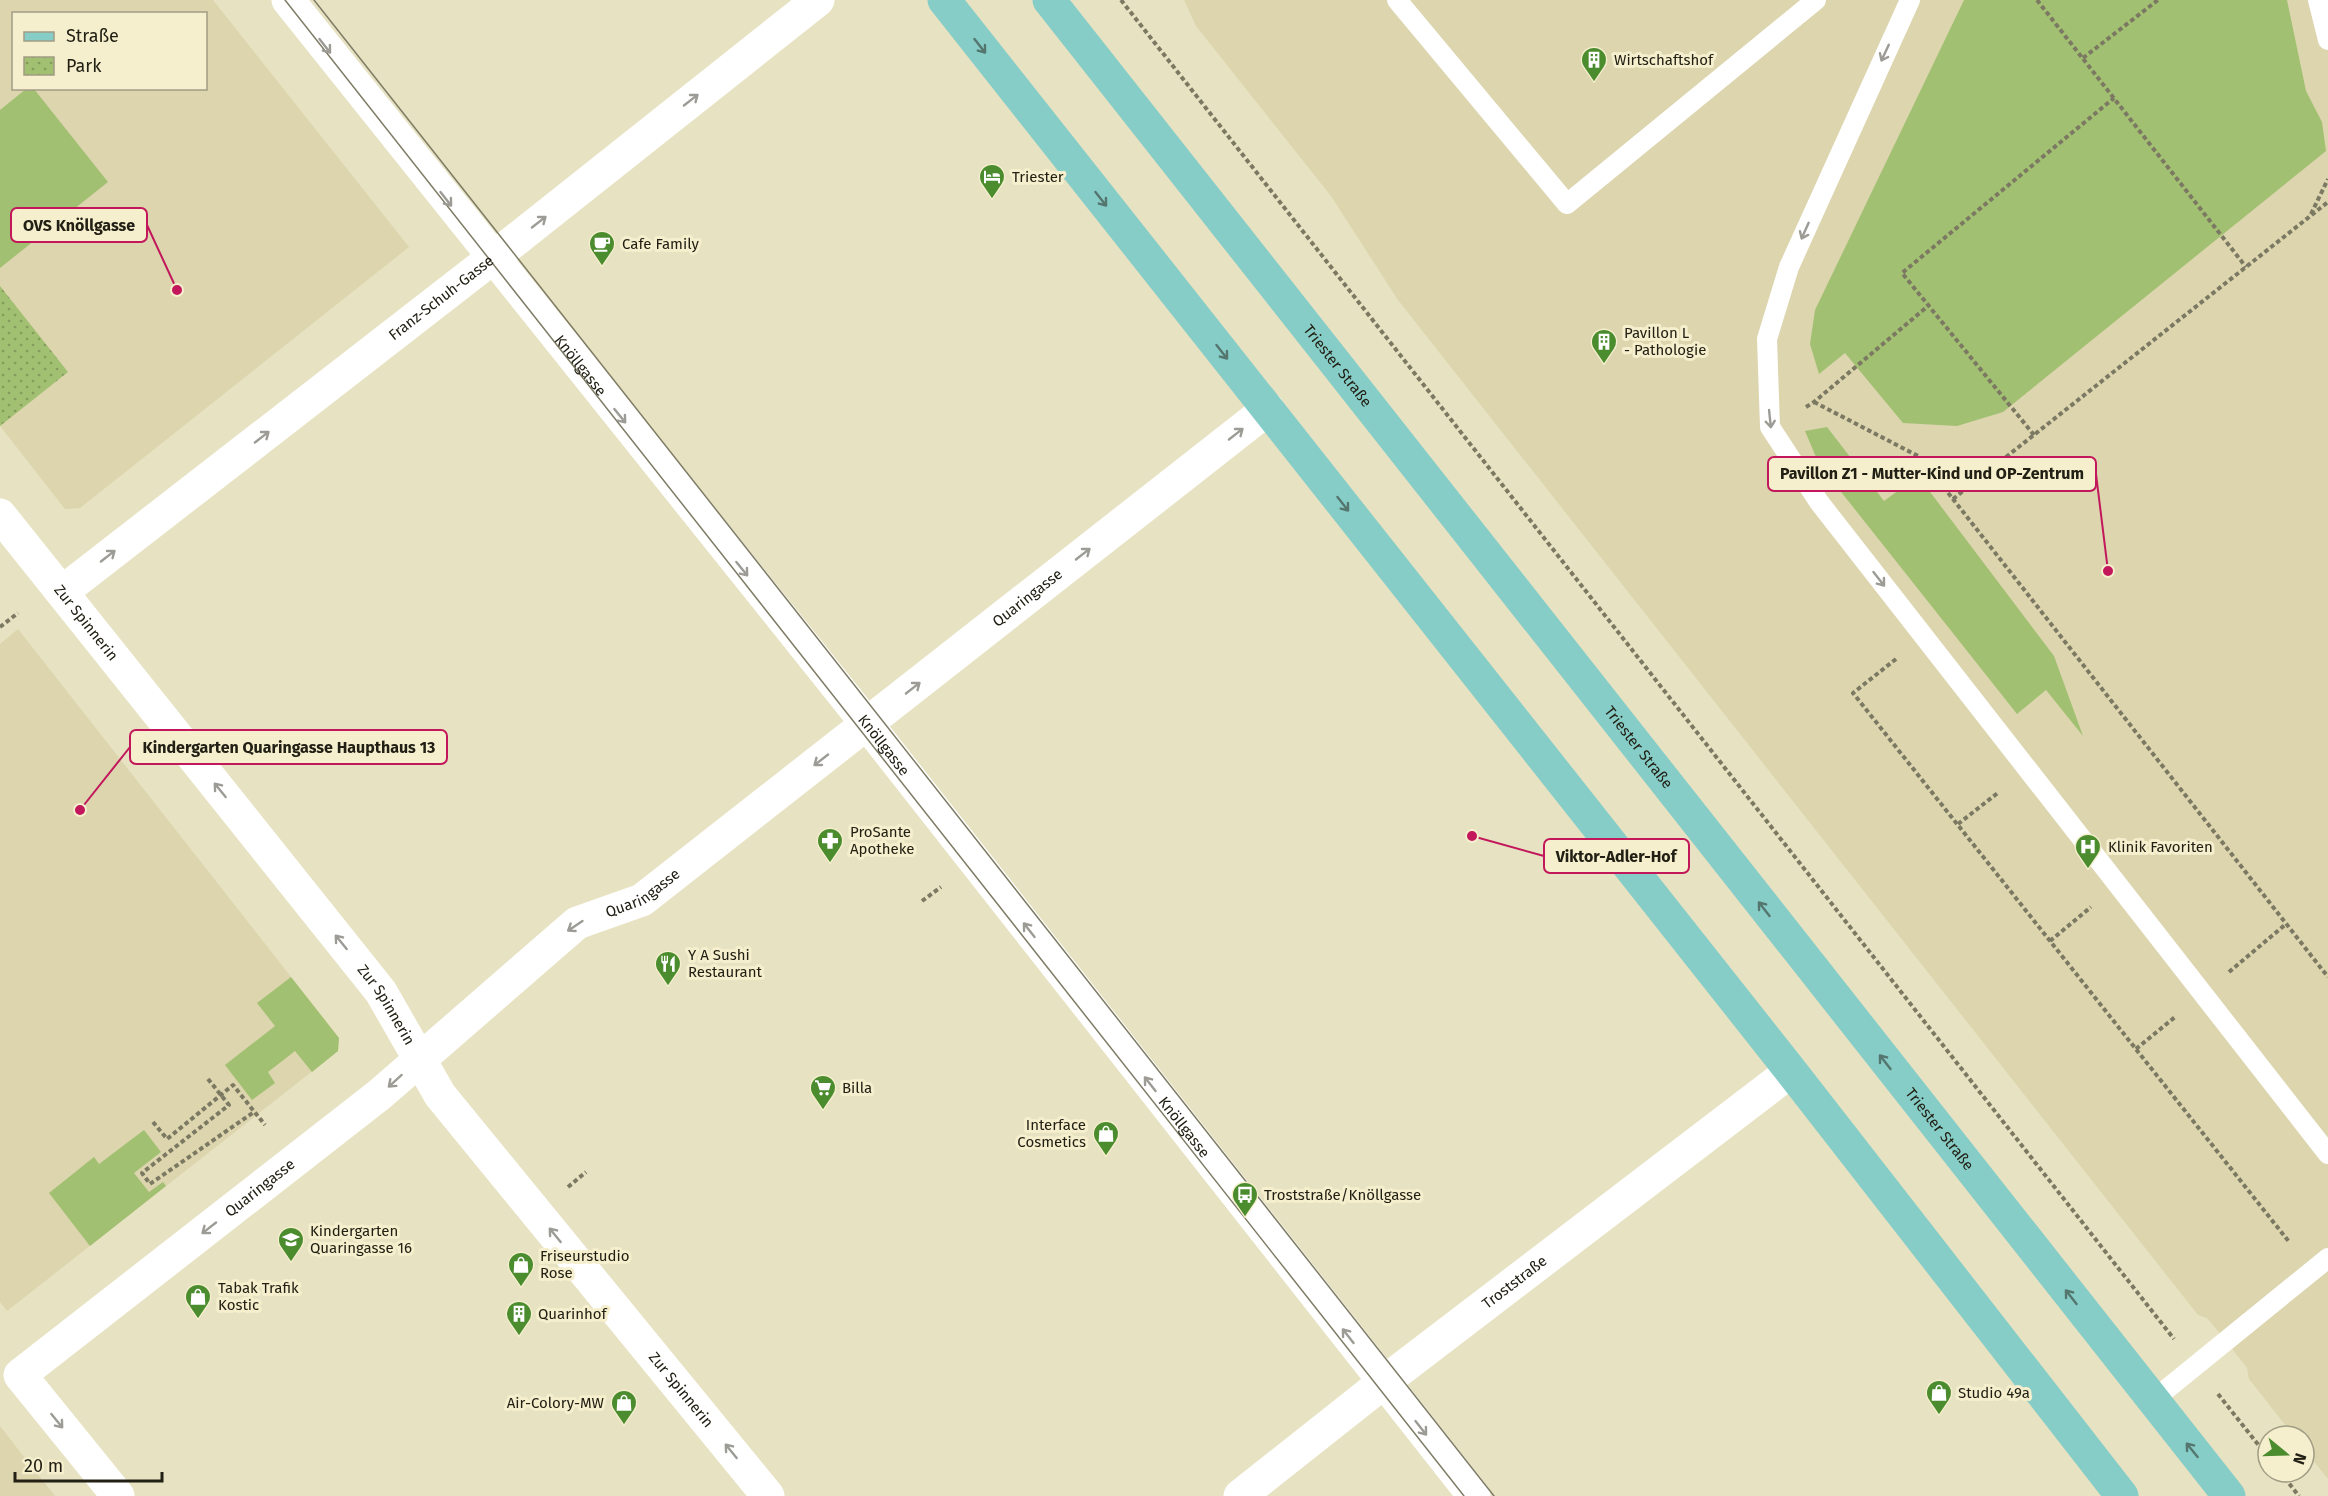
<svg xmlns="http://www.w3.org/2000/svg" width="2328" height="1496" font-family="'Fira Sans',sans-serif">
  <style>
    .built { fill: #dcd5ae; fill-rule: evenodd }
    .grass { fill: #a2c072 }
    .park { fill: url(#park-dots) }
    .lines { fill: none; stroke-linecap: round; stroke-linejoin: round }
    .path { stroke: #7c7963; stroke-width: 4; stroke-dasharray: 4.5 3; stroke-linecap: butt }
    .service { stroke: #fff; stroke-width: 20 }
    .minor { stroke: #fff; stroke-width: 33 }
    .primary { stroke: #86cdc8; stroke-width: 33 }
    .tram { stroke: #7f7c66; stroke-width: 1.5 }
    .oneway { stroke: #9c9b95 }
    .oneway2 { stroke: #54766e }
    .labels { text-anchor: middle; stroke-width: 6; stroke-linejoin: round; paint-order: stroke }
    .poi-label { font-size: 15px; fill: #222014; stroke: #f5efce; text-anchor: start }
    .street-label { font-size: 15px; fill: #222014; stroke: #f5efce }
    .leader { fill: none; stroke: #c2185b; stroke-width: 2 }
    .callout-dot { fill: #c2185b; stroke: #f5efce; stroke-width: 2 }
    .callout { fill: #f5efce; stroke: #c2185b; stroke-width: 2 }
    .callout-label { font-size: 16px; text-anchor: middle; font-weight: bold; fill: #222014 }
  </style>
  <defs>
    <pattern id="park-dots" width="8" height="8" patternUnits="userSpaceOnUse" patternTransform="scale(1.5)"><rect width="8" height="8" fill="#a2c072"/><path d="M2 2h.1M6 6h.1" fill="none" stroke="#849c5c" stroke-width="1.8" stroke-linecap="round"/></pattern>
  </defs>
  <rect width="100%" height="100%" fill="#e7e2c1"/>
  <!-- built -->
  <g class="built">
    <path d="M0,0H213L409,247L80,508L65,509L0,426ZM14,14H206V88H14Z"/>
    <polygon points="1184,0 2328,0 2328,1479 2304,1449 2304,1436 2294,1436 2249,1379 2247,1368 2226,1341 2207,1318 2198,1315 1398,300 1331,196 1196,26"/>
    <polygon points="18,629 339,1038 338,1051 7,1311 0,1302 0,644"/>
    <polygon points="0,1426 17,1448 55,1496 0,1496"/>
  </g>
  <!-- grass -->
  <g class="grass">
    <polygon points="1964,0 2287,0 2306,91 2322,122 2326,151 2003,412 1957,426 1903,423 1845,353 1819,374 1810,344 1815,310"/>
    <polygon points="26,89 34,89 108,182 0,268 0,110"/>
    <polygon points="1827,427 1884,501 1918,476 2054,656 2083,736 2046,690 2017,714 1819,464 1805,431"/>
    <polygon points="291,977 339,1038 338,1051 312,1072 295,1051 268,1072 275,1083 252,1100 225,1065 275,1026 257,1003"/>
    <polygon points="144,1130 161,1152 134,1173 149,1192 163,1182 166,1186 90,1246 49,1193 94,1157 99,1164"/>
  </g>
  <!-- park -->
  <polygon class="park" points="0,286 68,372 0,426"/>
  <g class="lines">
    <!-- path -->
    <g class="path">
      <polyline points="1121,0 2174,1339"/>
      <polyline points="2037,0 2246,267"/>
      <polyline points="2083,58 2158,0"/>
      <polyline points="2311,214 2328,179"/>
      <polyline points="1814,402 1920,457 2328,977"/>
      <polyline points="1806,407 1814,402 1928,306"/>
      <polyline points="2034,435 1902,273 2114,98"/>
      <polyline points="1953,499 2328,202"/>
      <polyline points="0,627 18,613"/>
      <polyline points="1896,659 1853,693 2290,1243"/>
      <polyline points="1958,824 1999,792"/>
      <polyline points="922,901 941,887"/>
      <polyline points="2050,941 2091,907"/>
      <polyline points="2229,972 2286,924"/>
      <polyline points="2136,1049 2175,1017"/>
      <polyline points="208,1079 229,1105 142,1173 150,1184 254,1112"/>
      <polyline points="153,1122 167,1139 233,1085 265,1125"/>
      <polyline points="568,1187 586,1172"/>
      <polyline points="2218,1394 2268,1457"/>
      <polyline points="2280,1472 2299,1496"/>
    </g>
    <!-- service -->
    <g class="service">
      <polyline points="1397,0 1567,204 1816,0"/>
      <polyline points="1910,0 1789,267 1767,339 1770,427 1819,502 2328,1154"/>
      <polyline points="2318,0 2328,40"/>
      <polyline points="2152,1401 2328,1258"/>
    </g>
    <!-- minor -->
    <g class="minor">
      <path id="s1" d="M288,0L867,724L1474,1496"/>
      <path id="s2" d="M0,515L381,992L440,1095L768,1496"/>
      <path id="s3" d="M62,592L508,246L818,0"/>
      <path id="s4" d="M118,1496L20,1375L379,1095L577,923L642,900L1268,409"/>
      <path id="s5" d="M1240,1496L1384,1382L1791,1071"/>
    </g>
    <!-- primary -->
    <g class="primary">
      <polyline points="944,0 1791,1071 2122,1496"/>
      <path id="s6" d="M1049,0L2229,1496"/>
    </g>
    <!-- tram -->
    <g class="tram">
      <polyline points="285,0 1464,1496"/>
      <polyline points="314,0 1494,1496"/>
    </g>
  </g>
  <!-- one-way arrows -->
  <defs><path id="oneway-shaft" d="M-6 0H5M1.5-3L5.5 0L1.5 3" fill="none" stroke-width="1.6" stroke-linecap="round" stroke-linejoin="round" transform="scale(1.5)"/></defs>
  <g class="oneway">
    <use href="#oneway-shaft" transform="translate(325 46) rotate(52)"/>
    <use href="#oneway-shaft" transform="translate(1885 53) rotate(115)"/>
    <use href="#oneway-shaft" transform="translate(691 100) rotate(-38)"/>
    <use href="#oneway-shaft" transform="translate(446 199) rotate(52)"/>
    <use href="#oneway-shaft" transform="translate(539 222) rotate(-38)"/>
    <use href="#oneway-shaft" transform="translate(1805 231) rotate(114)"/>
    <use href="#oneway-shaft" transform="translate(620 416) rotate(51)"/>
    <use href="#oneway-shaft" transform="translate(1770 419) rotate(84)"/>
    <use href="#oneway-shaft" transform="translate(1236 434) rotate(-38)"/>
    <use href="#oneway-shaft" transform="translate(262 437) rotate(-38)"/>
    <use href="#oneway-shaft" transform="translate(1083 554) rotate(-38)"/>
    <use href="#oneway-shaft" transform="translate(108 556) rotate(-38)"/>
    <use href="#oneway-shaft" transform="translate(742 569) rotate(51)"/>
    <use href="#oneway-shaft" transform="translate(1879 579) rotate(52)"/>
    <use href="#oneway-shaft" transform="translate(913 688) rotate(-38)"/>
    <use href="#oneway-shaft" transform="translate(821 760) rotate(142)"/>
    <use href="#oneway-shaft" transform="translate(220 790) rotate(-129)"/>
    <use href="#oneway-shaft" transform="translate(575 926) rotate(146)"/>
    <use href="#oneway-shaft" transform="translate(1029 930) rotate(-128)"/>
    <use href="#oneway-shaft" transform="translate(341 942) rotate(-129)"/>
    <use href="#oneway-shaft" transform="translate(395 1081) rotate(138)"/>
    <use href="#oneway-shaft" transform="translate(1150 1084) rotate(-128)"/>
    <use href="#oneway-shaft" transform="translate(209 1228) rotate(142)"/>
    <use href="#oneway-shaft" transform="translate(555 1235) rotate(-129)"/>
    <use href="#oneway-shaft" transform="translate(1348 1336) rotate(-128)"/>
    <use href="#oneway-shaft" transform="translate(57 1421) rotate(51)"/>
    <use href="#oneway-shaft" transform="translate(1421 1428) rotate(52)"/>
    <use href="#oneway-shaft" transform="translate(731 1451) rotate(-129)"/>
  </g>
  <g class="oneway2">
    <use href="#oneway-shaft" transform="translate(980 46) rotate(52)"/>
    <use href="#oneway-shaft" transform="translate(1101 199) rotate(52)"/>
    <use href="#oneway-shaft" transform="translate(1222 352) rotate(52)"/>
    <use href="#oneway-shaft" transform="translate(1343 504) rotate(52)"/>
    <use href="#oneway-shaft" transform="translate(1764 909) rotate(-128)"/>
    <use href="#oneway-shaft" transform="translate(1885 1062) rotate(-128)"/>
    <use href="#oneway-shaft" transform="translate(2071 1297) rotate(-128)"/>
    <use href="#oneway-shaft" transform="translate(2192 1450) rotate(-129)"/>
  </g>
  <!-- icons -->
  <defs>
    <symbol id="building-pin" viewBox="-11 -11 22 30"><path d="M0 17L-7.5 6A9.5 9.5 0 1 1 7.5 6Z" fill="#4b8c2e" stroke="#f5efce"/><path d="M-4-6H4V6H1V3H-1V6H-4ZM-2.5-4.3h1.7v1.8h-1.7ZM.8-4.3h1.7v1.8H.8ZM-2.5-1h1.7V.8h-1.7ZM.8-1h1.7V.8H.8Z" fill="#fff"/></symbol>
    <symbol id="hotel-pin" viewBox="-11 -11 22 30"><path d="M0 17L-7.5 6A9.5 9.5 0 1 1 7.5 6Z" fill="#4b8c2e" stroke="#f5efce"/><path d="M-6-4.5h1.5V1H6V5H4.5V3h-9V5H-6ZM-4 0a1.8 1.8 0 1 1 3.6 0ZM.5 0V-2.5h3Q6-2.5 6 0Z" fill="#fff"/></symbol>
    <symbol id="cafe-pin" viewBox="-11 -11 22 30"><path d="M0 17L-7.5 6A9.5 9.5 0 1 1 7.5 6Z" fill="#4b8c2e" stroke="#f5efce"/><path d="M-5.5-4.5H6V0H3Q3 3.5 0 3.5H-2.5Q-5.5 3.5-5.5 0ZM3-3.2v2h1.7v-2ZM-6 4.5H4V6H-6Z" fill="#fff"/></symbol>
    <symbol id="pharmacy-pin" viewBox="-11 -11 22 30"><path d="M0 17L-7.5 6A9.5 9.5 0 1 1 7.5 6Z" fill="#4b8c2e" stroke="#f5efce"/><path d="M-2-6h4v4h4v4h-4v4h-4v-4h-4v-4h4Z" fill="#fff"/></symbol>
    <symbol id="hospital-pin" viewBox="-11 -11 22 30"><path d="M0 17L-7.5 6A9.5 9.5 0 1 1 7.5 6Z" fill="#4b8c2e" stroke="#f5efce"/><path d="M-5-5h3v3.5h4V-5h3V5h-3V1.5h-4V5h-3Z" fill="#fff"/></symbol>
    <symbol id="restaurant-pin" viewBox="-11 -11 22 30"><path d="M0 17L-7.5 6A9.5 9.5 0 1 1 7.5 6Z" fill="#4b8c2e" stroke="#f5efce"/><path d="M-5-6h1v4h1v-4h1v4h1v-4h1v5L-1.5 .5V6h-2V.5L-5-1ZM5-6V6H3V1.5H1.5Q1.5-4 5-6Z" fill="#fff"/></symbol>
    <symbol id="supermarket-pin" viewBox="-11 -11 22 30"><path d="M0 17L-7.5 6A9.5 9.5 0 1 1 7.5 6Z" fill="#4b8c2e" stroke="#f5efce"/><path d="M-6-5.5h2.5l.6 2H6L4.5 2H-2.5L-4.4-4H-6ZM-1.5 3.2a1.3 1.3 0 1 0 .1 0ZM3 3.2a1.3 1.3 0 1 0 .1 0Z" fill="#fff"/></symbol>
    <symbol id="shop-pin" viewBox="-11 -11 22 30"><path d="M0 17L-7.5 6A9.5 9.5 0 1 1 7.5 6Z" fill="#4b8c2e" stroke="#f5efce"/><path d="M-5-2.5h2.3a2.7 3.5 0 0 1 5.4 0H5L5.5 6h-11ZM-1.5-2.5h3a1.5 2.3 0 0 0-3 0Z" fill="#fff"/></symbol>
    <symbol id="bus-pin" viewBox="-11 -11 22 30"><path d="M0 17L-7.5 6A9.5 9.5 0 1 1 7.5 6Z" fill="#4b8c2e" stroke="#f5efce"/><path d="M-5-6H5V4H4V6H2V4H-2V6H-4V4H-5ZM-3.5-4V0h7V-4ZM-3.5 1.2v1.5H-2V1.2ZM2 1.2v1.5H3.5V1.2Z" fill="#fff"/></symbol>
    <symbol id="school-pin" viewBox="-11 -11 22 30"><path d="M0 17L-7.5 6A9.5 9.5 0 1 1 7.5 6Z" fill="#4b8c2e" stroke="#f5efce"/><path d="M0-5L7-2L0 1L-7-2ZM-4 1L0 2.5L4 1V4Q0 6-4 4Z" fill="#fff"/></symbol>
  </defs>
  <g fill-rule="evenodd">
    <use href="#building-pin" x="1579" y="45" width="30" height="40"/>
    <use href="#hotel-pin" x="977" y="162" width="30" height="40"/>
    <use href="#cafe-pin" x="587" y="229" width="30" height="40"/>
    <use href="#building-pin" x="1589" y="327" width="30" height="40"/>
    <use href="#pharmacy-pin" x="815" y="826" width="30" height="40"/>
    <use href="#hospital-pin" x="2073" y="832" width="30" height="40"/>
    <use href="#restaurant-pin" x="653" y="949" width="30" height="40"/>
    <use href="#supermarket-pin" x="808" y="1073" width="30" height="40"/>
    <use href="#shop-pin" x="1091" y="1119" width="30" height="40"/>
    <use href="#bus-pin" x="1230" y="1180" width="30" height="40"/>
    <use href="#school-pin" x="276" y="1225" width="30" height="40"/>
    <use href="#shop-pin" x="506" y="1250" width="30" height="40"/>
    <use href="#shop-pin" x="183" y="1282" width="30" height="40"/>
    <use href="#building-pin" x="504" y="1299" width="30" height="40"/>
    <use href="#shop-pin" x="1924" y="1378" width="30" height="40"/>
    <use href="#shop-pin" x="609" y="1388" width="30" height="40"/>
  </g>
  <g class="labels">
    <!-- poi labels -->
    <g class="poi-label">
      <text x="1614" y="65">Wirtschaftshof</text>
      <text x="1012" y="182">Triester</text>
      <text x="622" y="249">Cafe Family</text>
      <text x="1624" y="338">Pavillon L<tspan x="1624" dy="17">- Pathologie</tspan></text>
      <text x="850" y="837">ProSante<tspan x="850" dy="17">Apotheke</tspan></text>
      <text x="2108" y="852">Klinik Favoriten</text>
      <text x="688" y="960">Y A Sushi<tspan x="688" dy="17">Restaurant</tspan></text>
      <text x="842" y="1093">Billa</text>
      <text x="1086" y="1130" text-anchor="end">Interface<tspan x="1086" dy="17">Cosmetics</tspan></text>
      <text x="1264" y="1200">Troststraße/Knöllgasse</text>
      <text x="310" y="1236">Kindergarten<tspan x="310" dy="17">Quaringasse 16</tspan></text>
      <text x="540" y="1261">Friseurstudio<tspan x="540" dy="17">Rose</tspan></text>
      <text x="218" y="1293">Tabak Trafik<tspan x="218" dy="17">Kostic</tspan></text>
      <text x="538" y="1319">Quarinhof</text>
      <text x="1958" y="1398">Studio 49a</text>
      <text x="604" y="1408" text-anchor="end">Air-Colory-MW</text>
    </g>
    <!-- street labels -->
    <g class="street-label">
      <text dy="5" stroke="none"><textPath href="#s3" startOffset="480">Franz-Schuh-Gasse</textPath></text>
      <text dy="5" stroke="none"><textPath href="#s1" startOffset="468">Knöllgasse</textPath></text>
      <text dy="5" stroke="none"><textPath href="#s6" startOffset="466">Triester Straße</textPath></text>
      <text dy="5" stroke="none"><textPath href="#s4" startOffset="1432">Quaringasse</textPath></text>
      <text dy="5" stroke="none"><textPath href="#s2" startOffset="138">Zur Spinnerin</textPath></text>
      <text dy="5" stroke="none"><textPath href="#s1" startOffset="954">Knöllgasse</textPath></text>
      <text dy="5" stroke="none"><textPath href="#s6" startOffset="952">Triester Straße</textPath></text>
      <text dy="5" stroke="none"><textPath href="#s4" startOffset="946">Quaringasse</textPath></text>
      <text dy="5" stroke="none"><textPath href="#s2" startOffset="624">Zur Spinnerin</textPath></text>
      <text dy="5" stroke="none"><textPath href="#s1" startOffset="1440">Knöllgasse</textPath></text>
      <text dy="5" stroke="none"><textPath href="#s6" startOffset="1438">Triester Straße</textPath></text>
      <text dy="5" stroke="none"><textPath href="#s4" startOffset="460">Quaringasse</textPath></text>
      <text dy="5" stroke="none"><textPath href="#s5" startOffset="348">Troststraße</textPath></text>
      <text dy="5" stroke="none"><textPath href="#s2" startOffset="1110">Zur Spinnerin</textPath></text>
    </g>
  </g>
  <!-- callouts -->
  <path class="leader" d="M177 290L147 225M2108 571L2096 474M80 810L130 747M1472 836L1544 856"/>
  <g class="callout-dot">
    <circle cx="177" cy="290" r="6"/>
    <circle cx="2108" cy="571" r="6"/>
    <circle cx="80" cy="810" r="6"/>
    <circle cx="1472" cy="836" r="6"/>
  </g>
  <g class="callout">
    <rect x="11" y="208" width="136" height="34" rx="6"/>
    <rect x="1768" y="457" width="328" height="34" rx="6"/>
    <rect x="130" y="730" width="317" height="34" rx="6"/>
    <rect x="1544" y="839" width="145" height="34" rx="6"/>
  </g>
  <g class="callout-label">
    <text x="79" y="231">OVS Knöllgasse</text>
    <text x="1932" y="479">Pavillon Z1 - Mutter-Kind und OP-Zentrum</text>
    <text x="289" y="753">Kindergarten Quaringasse Haupthaus 13</text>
    <text x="1616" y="862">Viktor-Adler-Hof</text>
  </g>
  <!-- legend -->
  <rect x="12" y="12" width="195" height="78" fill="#f5efce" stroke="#a19c84" stroke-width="1.5"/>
  <rect x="24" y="32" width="30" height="9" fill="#86cdc8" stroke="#a19c84" stroke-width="1.5"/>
  <text x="66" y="42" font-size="18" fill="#222014">Straße</text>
  <rect x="24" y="57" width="30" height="18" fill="url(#park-dots)" stroke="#a19c84" stroke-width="1.5"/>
  <text x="66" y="72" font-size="18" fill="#222014">Park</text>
  <!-- north arrow -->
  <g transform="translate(2286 1454) rotate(109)"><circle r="28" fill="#f5efce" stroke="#a19c84" stroke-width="1.5"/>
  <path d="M0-4.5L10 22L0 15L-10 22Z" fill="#4b8c2e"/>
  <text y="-9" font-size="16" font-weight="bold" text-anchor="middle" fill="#222014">N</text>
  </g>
  <!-- scale -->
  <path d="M15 1472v9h147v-9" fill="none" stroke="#222014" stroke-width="3"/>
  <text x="24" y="1472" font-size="18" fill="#222014" stroke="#f5efce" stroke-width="4.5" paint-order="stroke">20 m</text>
</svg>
